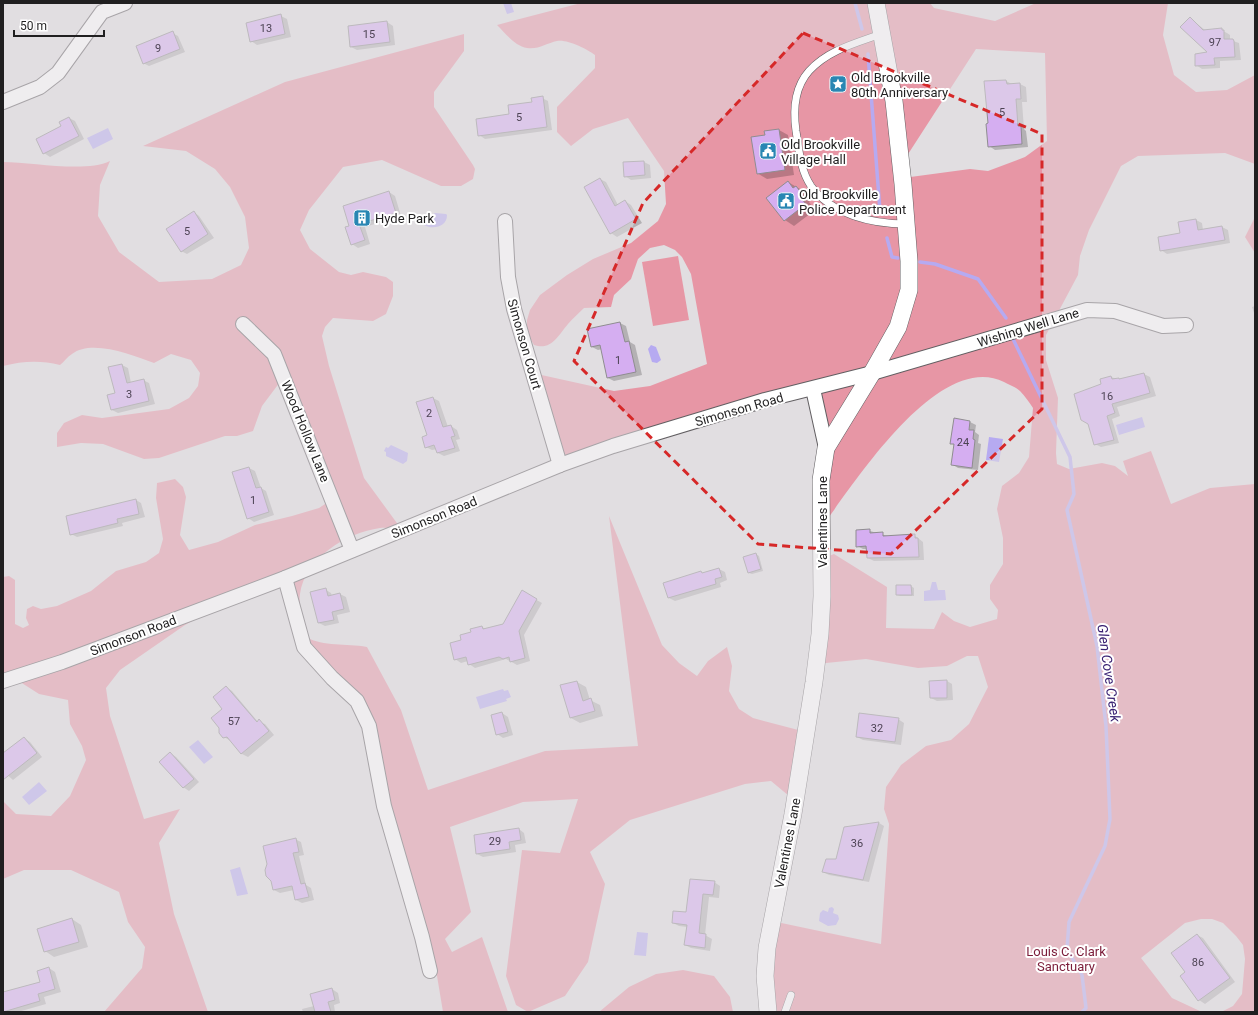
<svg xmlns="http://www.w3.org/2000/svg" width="1258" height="1015" font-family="Roboto,sans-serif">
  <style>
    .green { fill: #e796a5; fill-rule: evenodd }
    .water { fill: #b6aaf1 }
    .shadow { fill: #0003 }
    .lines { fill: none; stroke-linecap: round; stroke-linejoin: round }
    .stream { stroke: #b6aaf1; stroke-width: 3.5 }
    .building { fill: #d5aef1; stroke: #8f8d90 }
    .service-casing { stroke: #625f62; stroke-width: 8 }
    .minor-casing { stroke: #625f62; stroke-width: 16 }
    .tertiary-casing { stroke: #625f62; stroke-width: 18 }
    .service { stroke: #fff; stroke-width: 7 }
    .minor { stroke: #fff; stroke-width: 14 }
    .tertiary { stroke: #fff; stroke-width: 17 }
    .marked { fill: none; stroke: #d62828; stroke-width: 3; stroke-dasharray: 8 5; stroke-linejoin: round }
    .labels { text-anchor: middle; stroke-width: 4; stroke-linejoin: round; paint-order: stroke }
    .number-label { font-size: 11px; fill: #4d4354 }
    .poi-label { font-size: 13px; fill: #201f20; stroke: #fff; text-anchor: start }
    .street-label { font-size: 13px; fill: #201f20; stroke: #fff }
    .park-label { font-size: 13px; fill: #7b1c39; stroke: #fff }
    .water-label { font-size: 14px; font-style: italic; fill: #3a2273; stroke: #fff }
  </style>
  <rect width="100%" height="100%" fill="#e1dee1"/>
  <!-- green -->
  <g class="green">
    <path d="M581,3H930L934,8L995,21L1036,3H1168L1163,35L1174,75L1196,92L1227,90L1255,75V164L1225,153L1138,156L1121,166L1089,230L1080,256L1078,275L1046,335V360L1058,398L1056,453L1057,464L1069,469L1102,463L1115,466L1128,476L1123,461L1151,451L1171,504L1210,488L1255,484V1012H1221L1233,1006L1242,994L1245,959L1243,945L1236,936L1223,923L1212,919H1201L1185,923L1141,958L1172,998L1202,1012H768L772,921L881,944L889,824L884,809L886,787L901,765L926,746L951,740L969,724L988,687L978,656H967L947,666L918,668L866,659L816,664L821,559L834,554L887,587L886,628L934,629L942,612L954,621L970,627L997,619L998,610L990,599V585L1003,564V538L997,509L1002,486L1019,473L1029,457L1033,408C1029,402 1025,396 1020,391C1016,387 1009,385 1004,382C938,350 854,484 821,528L826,448L813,389L560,465L537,374L614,391L650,386L707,364L691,274L682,257L675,250L664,245L650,248L638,259L631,279L614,295L611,307L584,308C579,313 573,318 568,324C558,336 551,351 534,345L527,333V320L530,310L540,295L567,275L593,259L631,243L658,221L666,204L664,171L628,118L593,129L571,146L557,132V107L595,68V55C587,49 567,39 557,41C547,43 538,50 527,48C515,46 505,33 497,25ZM976,49L1045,53L1047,141L1025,157L988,171L970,169L903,178L901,165Z"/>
    <path d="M464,34V51L434,92V107L473,165L475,169L473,179L461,186H441L382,160L343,167L309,210L300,230L310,249L339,272L351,275L363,272L386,277L393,282V296L386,314L373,321L333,318L325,327L322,336L329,366L364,478L402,530C395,529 387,527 380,528C346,533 305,558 300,594C298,608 305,623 306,637C324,647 346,643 367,647L401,710L428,790L545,751L638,746L609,516L662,645L679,663L697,676L708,661L727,647L732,666L729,691L739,709L753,718L806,732L795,801L771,781L745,784L630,820L590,852L605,884L588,962L565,996L528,1012L516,1005L506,976L522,850L560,853L578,799L523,802L450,827L471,912L445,939L452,952L482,937L508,1012H443L436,970L388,809L371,723L306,647L301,628L275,575L266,577L253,584L241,594L185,625L120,670L106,688L110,716L144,819L180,809L159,843L174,914L208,1012H104L142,968L145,947L128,922L119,892L71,870H24L3,879V801L16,814L51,816L70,796L86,760L82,746L70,724L68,700L39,694L14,678L3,681V577L9,576L15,580V624L23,628L29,625L26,618L27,609L33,606L41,609L57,606L91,591L116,571L146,562L159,553L163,539L156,498L157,483L175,479L183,487L186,497L180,535L189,550L218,542L255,525L292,516L319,508L328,502L283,378L262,406L253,431L237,436H225L159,458L144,459L103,444L81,443L57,447V433L64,423L82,415L102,418L169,409L189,398L198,386L200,373L191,360L171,354L154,363C132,355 92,339 72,354C67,357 64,362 60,365C40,360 23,361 3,366V162C32,162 85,173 110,161L100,185L98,216L119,252L159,282L212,279L241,265L249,248L245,217L230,187L215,169L186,151L143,146L285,82Z"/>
    <polygon points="1255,217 1255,253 1245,237"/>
    <polygon points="678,256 689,320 653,326 642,262"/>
    <polygon points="683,970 714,976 730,997 733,1012 599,1012 629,987 656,974"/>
  </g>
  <!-- water -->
  <g class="water">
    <polygon points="503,3 511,3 514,12 507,14"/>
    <polygon points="108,128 113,139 93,149 87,138"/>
    <path d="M435,213L446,214L447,215C447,227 433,230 424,225L423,221Z"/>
    <polygon points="651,345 656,347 661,360 657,363 652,362 648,349"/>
    <polygon points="1142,417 1145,427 1119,435 1116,425"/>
    <polygon points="989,437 1003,439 999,462 986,460"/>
    <polygon points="391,445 408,453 407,461 403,464 386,456 386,452 384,451 386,447 388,448"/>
    <polygon points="932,582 936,582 938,590 945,590 946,600 924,601 924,591 930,590"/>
    <polygon points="503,689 504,691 508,690 511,697 506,699 507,701 480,709 476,697"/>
    <polygon points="198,740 213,757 204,764 189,747"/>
    <polygon points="39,782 47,791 29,805 22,797"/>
    <polygon points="240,867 248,894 237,896 230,870"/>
    <polygon points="832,907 834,909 833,913 838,915 839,919 836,925 828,926 819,921 820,913 823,910 828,912 829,908"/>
    <polygon points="637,932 648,933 646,956 634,955"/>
  </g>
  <!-- shadow -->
  <g class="shadow">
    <polygon points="281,16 287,19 291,37 257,45 251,41"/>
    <polygon points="1190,18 1205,30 1221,30 1227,33 1230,35 1230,40 1239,43 1241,60 1220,61 1220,68 1202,69 1196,65 1210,53"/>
    <polygon points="387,22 393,26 395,45 357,50 351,47"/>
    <polygon points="172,33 178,36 185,52 149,66 143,63"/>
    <polygon points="1006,81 1012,84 1020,84 1026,87 1027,102 1022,102 1024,129 1026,131 1028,147 995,150 989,146"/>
    <polygon points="542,98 548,101 552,130 485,139 479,135"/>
    <polygon points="69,118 75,121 84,139 50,157 44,153"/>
    <polygon points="779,130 788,135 794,175 767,179 757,173 766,136"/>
    <polygon points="644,162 650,165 651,178 631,180 625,176"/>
    <polygon points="600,179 606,182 618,205 625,201 631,205 642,223 617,237 611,233"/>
    <polygon points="788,182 805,192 811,200 809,202 815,210 794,226 785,220 768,198"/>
    <polygon points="389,192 395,196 401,216 365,227 370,244 358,248 352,244 351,226"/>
    <polygon points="194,212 199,216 214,238 187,254 181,251"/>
    <polygon points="1196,220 1202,223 1203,230 1222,227 1228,230 1230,243 1167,254 1161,250"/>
    <polygon points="1255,306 1255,316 1252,307"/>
    <polygon points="620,323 626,326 630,342 635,345 642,375 614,381 608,378 602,349 598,350 592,347 588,330"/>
    <polygon points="122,365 128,368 131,383 143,380 149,383 155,404 118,413 112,410"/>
    <polygon points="1144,374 1150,377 1156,396 1117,407 1120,416 1112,419 1119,443 1101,447 1095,444 1103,384 1111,377 1120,380"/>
    <polygon points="433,398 439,401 448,427 451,426 457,430 460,439 456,440 460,451 444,456 438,453 437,449 432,450 426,447"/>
    <polygon points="955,420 970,422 976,425 975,432 979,435 978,443 981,444 978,470 958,468 952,464 955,445 952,444"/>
    <polygon points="249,468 255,471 261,488 266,491 274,515 254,522 248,518 233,473"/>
    <polygon points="136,500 141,503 145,517 122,523 123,526 77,537 71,534"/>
    <polygon points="870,531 888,536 914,535 923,542 924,560 874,561 868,558 868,549 863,549 857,546"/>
    <polygon points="756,554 759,556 763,571 752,574 749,573"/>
    <polygon points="719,569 725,572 727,580 720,583 721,587 675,601 669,598 701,572 704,574"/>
    <polygon points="897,586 911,586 914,588 914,596 900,596 897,595"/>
    <polygon points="326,590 331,593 332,596 340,594 346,597 350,612 337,615 339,623 325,626 319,623"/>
    <polygon points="522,592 542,603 524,635 530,661 517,665 506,659 475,668 469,664 468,661 461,663 455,659 462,641 473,633 482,627 486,629 504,624"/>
    <polygon points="947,681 952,684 953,700 937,701 931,698"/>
    <polygon points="577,682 586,687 590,700 600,705 603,716 580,723 571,718"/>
    <polygon points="226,687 232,691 258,722 265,724 274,735 248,757 242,754 231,741 224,737"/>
    <polygon points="502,713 508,717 513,735 503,738 497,734"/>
    <polygon points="898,719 904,723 901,745 863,740 857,737"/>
    <polygon points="24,738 30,742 42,757 13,780 3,771 3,755"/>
    <polygon points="170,753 176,757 199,782 189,791 183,787"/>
    <polygon points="879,823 884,826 869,882 829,875 823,872"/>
    <polygon points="519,829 524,833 526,843 515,845 516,852 483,857 477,854"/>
    <polygon points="295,839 301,842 304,855 299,856 306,885 311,888 314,900 302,903 296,900 294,890 280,893 274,890"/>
    <polygon points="691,880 714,882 720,886 719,898 709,897 705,935 712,939 710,951 691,948 685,945 687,927 679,926 673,923 687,913"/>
    <polygon points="72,919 81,925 88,947 54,957 45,951"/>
    <polygon points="1197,935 1203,938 1235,982 1205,1004 1199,1000 1181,976 1187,972"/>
    <polygon points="49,968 55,972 61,992 44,997 46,1004 18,1012 3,1012 3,993 41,982"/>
    <polygon points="332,989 338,993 340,1003 334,1005 335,1012 303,1012 302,1009 314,1006"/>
  </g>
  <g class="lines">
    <!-- stream -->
    <g class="stream">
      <polyline points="855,3 862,29"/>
      <polyline points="868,54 880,211"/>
      <polyline points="887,238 892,257 898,258"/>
      <polyline points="920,262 935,264 978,279 1006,318"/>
      <polyline points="1013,339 1070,457 1074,494 1067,510 1097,646 1106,726 1110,819 1105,846 1069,922 1067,949 1082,975 1086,1008 1082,1012"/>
    </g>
  </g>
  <!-- building -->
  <g class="building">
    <polygon points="281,14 285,34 250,42 246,23"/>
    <polygon points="1190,17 1203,30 1222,28 1222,30 1224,30 1224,39 1233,39 1234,41 1235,57 1214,58 1215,65 1195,66 1195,54 1207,52 1180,27"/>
    <polygon points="387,21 390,42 350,47 348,26"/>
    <polygon points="173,31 180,49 143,64 136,46"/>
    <polygon points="1006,80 1007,84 1020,83 1021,99 1016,99 1018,126 1021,126 1022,144 988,147 986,124 988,123 984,81"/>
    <polygon points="543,96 547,127 478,136 476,119 509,114 508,105 532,102 531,98"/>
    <polygon points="69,117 79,136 43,154 36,139 61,126 59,122"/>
    <polygon points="779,129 785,170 757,174 751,137 765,135 764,131"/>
    <polygon points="644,161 645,175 624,177 623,162"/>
    <polygon points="600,178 615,206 625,200 636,219 610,234 584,187"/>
    <polygon points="788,181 793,188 796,186 803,195 800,197 806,204 784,221 766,198"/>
    <polygon points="389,191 396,213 359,224 365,240 351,245 345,227 349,226 343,206"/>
    <polygon points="194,211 208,234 181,252 166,229"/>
    <polygon points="1196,219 1198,230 1222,226 1225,240 1160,251 1158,237 1180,233 1178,222"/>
    <polygon points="620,322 625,342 629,341 636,372 607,378 600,345 591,347 587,329"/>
    <polygon points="122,364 127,383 144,379 149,401 111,410 107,395 115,393 108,367"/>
    <polygon points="1144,373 1150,393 1112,404 1115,413 1107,416 1114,440 1094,445 1088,424 1081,420 1074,394 1101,384 1100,379 1111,376 1112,379 1119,378 1119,379"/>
    <polygon points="433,397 443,427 451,425 455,436 451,437 455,448 437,453 434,445 425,448 422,437 427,435 416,402"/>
    <polygon points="954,418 970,421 969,430 974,430 973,439 975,440 972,468 951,465 954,444 950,444"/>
    <polygon points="249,467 256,488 261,487 269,512 247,519 232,472"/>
    <polygon points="136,499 139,514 117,519 118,523 70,535 66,516"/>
    <polygon points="870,529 870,533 883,532 883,536 915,534 915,538 918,538 919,557 867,558 866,546 856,547 856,530"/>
    <polygon points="756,553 761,569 748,573 743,557"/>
    <polygon points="719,568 722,577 715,579 716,584 668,598 663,583 701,571 702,573"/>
    <polygon points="896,585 911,585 912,595 896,595"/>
    <polygon points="326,588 328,596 340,593 344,609 332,612 334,620 318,623 310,592"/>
    <polygon points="522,590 537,599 519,631 525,658 510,662 509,657 503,659 499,657 468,665 466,657 454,660 450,643 461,640 460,635 471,632 470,629 482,626 483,629 503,624"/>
    <polygon points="947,680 947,698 930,698 929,681"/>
    <polygon points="577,681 583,701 591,698 595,711 570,718 560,685"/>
    <polygon points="226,686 257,722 259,719 269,731 241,754 227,737 223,738 219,733 219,728 211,718 222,709 213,697"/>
    <polygon points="502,712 508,732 496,735 491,715"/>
    <polygon points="859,713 899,718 895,742 856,737"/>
    <polygon points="24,737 37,753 3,780 3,753"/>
    <polygon points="170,752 194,779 183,788 159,762"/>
    <polygon points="879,822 863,880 822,872 826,859 836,859 844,827"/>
    <polygon points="519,828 521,840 509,842 510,849 476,854 474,835"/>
    <polygon points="296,838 299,852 293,853 301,884 305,883 309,897 295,900 292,886 273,890 271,881 266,876 265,870 267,864 263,846"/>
    <polygon points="690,879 715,881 713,895 703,894 699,933 706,934 705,948 684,945 687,925 672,923 673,911 686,912"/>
    <polygon points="72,918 79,942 44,952 37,929"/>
    <polygon points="1197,934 1230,978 1198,1001 1180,976 1185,972 1171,953"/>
    <polygon points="49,967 55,989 38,994 40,1001 3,1012 3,992 40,982 37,971"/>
    <polygon points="332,988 335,1000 328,1002 331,1012 315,1012 310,994"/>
  </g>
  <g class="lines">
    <defs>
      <g id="service">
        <path d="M881,34C856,43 828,50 809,71C794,88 793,110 796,131C799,149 800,170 811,186C832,215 873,224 906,224"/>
        <polyline points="785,1012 791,995"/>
      </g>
      <g id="minor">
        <polyline points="3,102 40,87 58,73 102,12 125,3"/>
        <polyline points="505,221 508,277 514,309 560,465"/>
        <polyline points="243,324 274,354 352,550"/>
        <polyline points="813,389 826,448"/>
        <polyline points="285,578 304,647 332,678 357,701 369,726 384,806 422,937 430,971"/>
        <polyline points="3,681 62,662 285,578 560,465 613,446 765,400 872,373 1087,310 1115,311 1163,326 1186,325"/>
      </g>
      <polyline id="tertiary" points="768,1012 765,976 767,948 793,814 814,682 820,634 822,596 821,480 826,448 872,373 898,327 909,290 909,261 903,184 894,101 876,3"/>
    </defs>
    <!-- service casing -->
    <use href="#service" class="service-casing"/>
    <!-- minor casing -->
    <use href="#minor" class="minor-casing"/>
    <!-- tertiary casing -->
    <use href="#tertiary" class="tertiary-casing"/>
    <!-- service -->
    <use href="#service" class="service"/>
    <!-- minor -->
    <use href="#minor" class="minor"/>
    <!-- tertiary -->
    <use href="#tertiary" class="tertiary"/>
  </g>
  <!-- marked area -->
  <path d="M0 0H1258V1015H0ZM803,33L1042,134V409L891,554L758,544L574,361L643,203Z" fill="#e1dee1" fill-opacity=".55" fill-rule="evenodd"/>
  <path class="marked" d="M803,33L1042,134V409L891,554L758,544L574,361L643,203Z"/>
  <!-- icons -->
  <defs>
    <symbol id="sight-square" viewBox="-11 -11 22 22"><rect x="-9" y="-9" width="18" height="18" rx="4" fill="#2986b3" stroke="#fff"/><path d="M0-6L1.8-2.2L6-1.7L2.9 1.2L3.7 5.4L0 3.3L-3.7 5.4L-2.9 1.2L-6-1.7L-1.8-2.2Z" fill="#fff"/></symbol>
    <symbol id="civic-square" viewBox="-11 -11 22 22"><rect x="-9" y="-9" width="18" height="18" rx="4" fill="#2986b3" stroke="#fff"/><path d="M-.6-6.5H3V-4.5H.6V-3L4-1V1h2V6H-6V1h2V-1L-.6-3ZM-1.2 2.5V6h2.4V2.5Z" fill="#fff"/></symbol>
    <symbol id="building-square" viewBox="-11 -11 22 22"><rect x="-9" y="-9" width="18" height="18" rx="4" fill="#2986b3" stroke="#fff"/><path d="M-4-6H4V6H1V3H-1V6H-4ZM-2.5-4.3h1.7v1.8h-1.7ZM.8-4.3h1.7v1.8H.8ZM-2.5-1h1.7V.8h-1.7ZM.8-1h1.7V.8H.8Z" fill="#fff"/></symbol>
  </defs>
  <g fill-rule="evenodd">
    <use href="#sight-square" x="828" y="74" width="20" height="20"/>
    <use href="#civic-square" x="758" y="141" width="20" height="20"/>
    <use href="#civic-square" x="776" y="191" width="20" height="20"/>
    <use href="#building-square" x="352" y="208" width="20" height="20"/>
  </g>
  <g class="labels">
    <!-- number labels -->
    <g class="number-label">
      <text x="266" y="32">13</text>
      <text x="369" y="38">15</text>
      <text x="1215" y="46">97</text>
      <text x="158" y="52">9</text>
      <text x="1002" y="116">5</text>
      <text x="519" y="121">5</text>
      <text x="187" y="235">5</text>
      <text x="618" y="364">1</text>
      <text x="129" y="398">3</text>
      <text x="1107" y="400">16</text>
      <text x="429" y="417">2</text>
      <text x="963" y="446">24</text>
      <text x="253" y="504">1</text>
      <text x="234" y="725">57</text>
      <text x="877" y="732">32</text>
      <text x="495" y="845">29</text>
      <text x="857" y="847">36</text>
      <text x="1198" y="966">86</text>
    </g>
    <!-- poi labels -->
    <g class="poi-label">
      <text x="851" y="82">Old Brookville<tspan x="851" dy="15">80th Anniversary</tspan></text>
      <text x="781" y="149">Old Brookville<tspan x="781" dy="15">Village Hall</tspan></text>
      <text x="799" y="199">Old Brookville<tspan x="799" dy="15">Police Department</tspan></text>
      <text x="375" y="223">Hyde Park</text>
    </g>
    <!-- street labels -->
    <g class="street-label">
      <text transform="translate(1028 327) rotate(-17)" y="5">Wishing Well Lane</text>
      <text transform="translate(525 344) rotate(74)" y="5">Simonson Court</text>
      <text transform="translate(739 409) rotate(-16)" y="5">Simonson Road</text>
      <text transform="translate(306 431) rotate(68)" y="5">Wood Hollow Lane</text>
      <text transform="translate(434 517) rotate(-22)" y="5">Simonson Road</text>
      <text transform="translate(822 522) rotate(-90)" y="5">Valentines Lane</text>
      <text transform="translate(133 635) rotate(-21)" y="5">Simonson Road</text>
      <text transform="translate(787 843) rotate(-79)" y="5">Valentines Lane</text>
    </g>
    <!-- park labels -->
    <g class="park-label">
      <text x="1066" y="956">Louis C. Clark<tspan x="1066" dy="15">Sanctuary</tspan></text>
    </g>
    <!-- water labels -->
    <g class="water-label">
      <text transform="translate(1109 673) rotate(82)" y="5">Glen Cove Creek</text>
    </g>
  </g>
  <!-- border -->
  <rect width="1258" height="1015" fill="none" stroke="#201f20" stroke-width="8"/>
  <!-- scale -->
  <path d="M14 30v6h90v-6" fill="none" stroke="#201f20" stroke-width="2"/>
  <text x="20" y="30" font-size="12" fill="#201f20" stroke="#ffffff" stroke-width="3" paint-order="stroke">50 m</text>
</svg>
